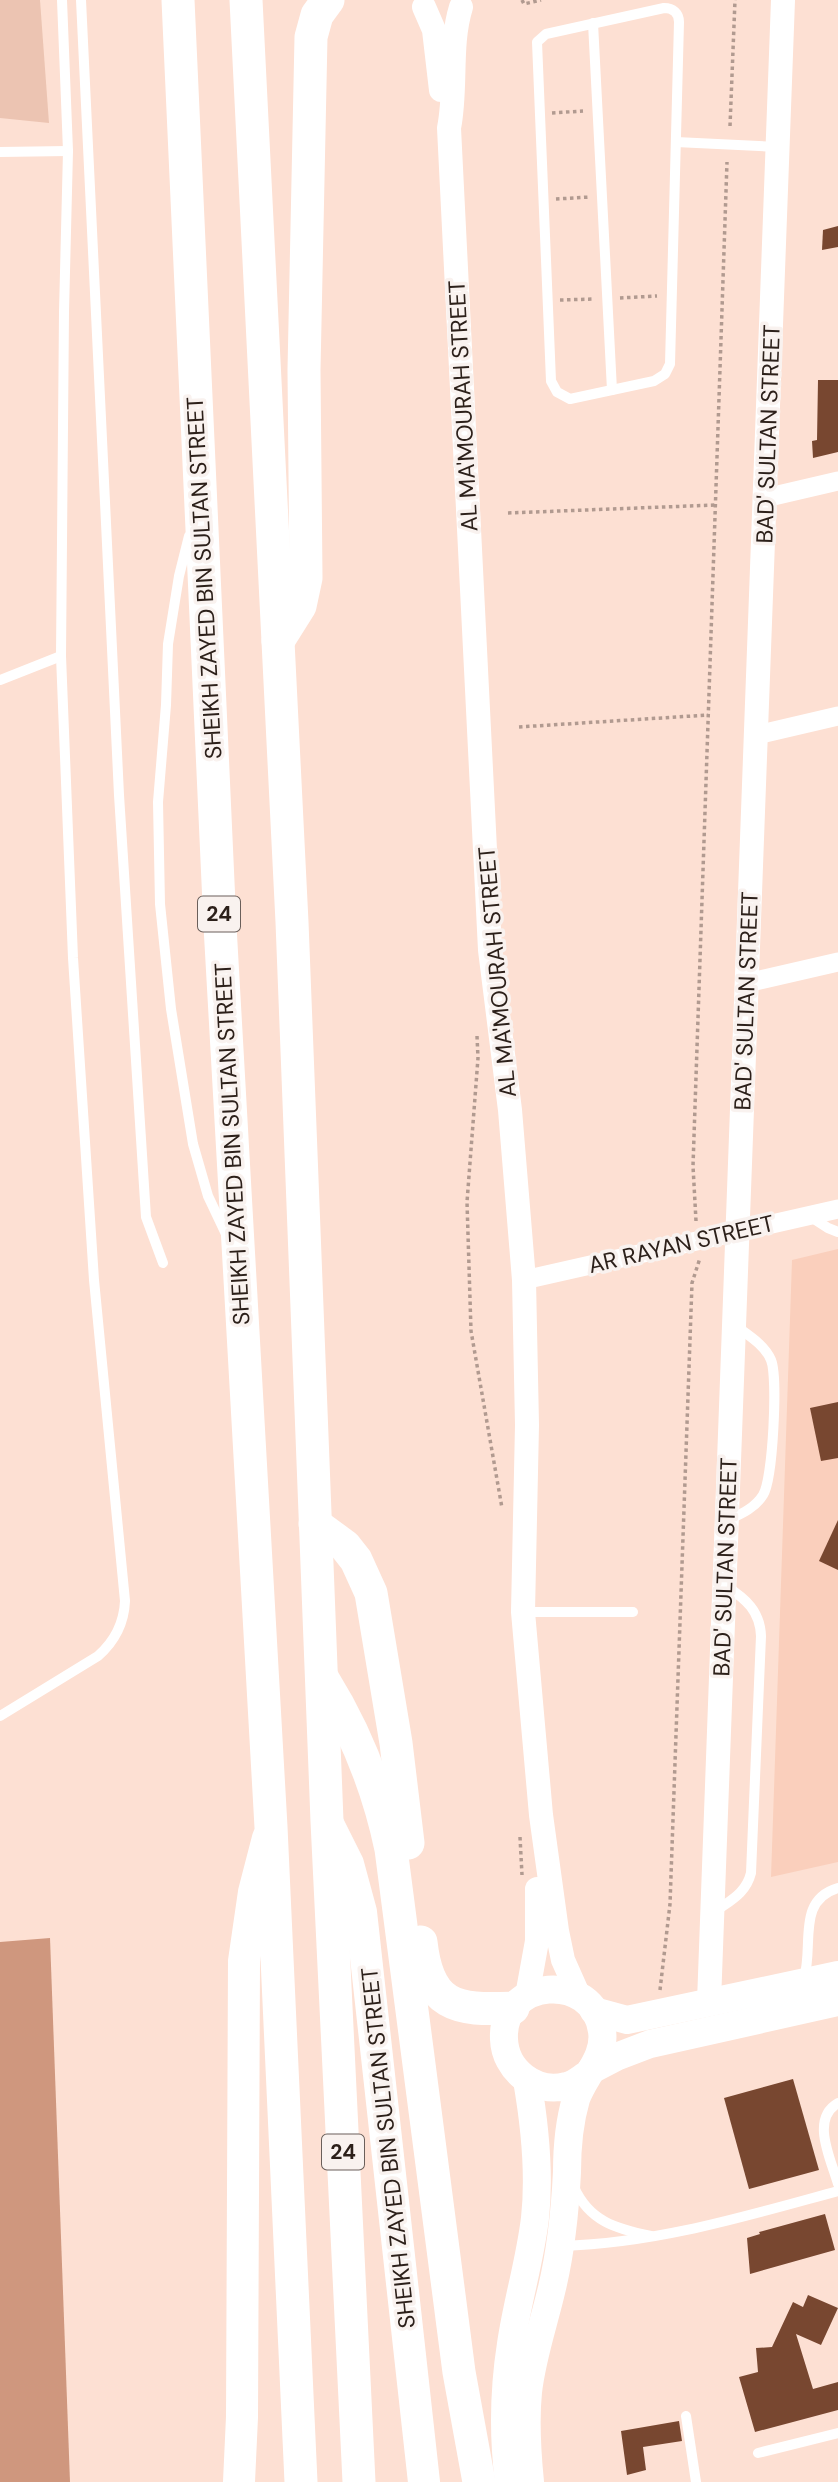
<svg xmlns="http://www.w3.org/2000/svg" width="838" height="2482" font-family="'DM Sans',sans-serif">
  <style>
    .built { fill: #facfbc }
    .green { fill: #ecc4b2 }
    .forest { fill: #cf977e }
    .building { fill: #784730 }
    .lines { fill: none; stroke-linecap: round; stroke-linejoin: round }
    .path { stroke: #b19a90; stroke-width: 3.5; stroke-dasharray: 3.5 3.5; stroke-linecap: butt }
    .service { stroke: #fff; stroke-width: 10 }
    .minor { stroke: #fff; stroke-width: 19 }
    .tertiary { stroke: #fff; stroke-width: 24 }
    .secondary { stroke: #fff; stroke-width: 28 }
    .primary { stroke: #fff; stroke-width: 32 }
    .trunk { stroke: #fff; stroke-width: 33 }
    .labels { text-anchor: middle; stroke-width: 7; stroke-linejoin: round; paint-order: stroke }
    .shield { fill: #f9f2ef; stroke: #6a5f5a; stroke-width: 2 }
    .shield-label { font-size: 21px; font-weight: bold; fill: #2c201a }
    .street-label { font-size: 23px; fill: #2c201a; stroke: #f9f2ef }
  </style>
  <rect width="100%" height="100%" fill="#fde0d3"/>
  <!-- built -->
  <polygon class="built" points="838,1249 838,1862 771,1877 792,1260"/>
  <!-- green -->
  <polygon class="green" points="0,0 40,0 49,123 0,118"/>
  <!-- forest -->
  <polygon class="forest" points="50,1938 70,2482 0,2482 0,1942"/>
  <!-- building -->
  <g class="building">
    <polygon points="838,226 838,247 822,250 823,230"/>
    <polygon points="818,380 838,380 838,452 813,458 812,441 817,440"/>
    <polygon points="838,1402 838,1458 821,1461 810,1408"/>
    <polygon points="838,1520 838,1570 819,1561"/>
    <polygon points="793,2079 819,2170 749,2189 724,2098"/>
    <polygon points="825,2214 835,2250 750,2274 747,2238 760,2234 759,2232"/>
    <polygon points="808,2295 838,2308 821,2345 796,2334 813,2389 838,2382 838,2410 755,2432 739,2377 758,2372 756,2348 772,2347 793,2302 803,2307"/>
    <polygon points="679,2421 682,2441 643,2447 646,2470 627,2475 621,2431"/>
  </g>
  <g class="lines">
    <!-- path -->
    <g class="path">
      <polyline points="522,0 524,4 541,0"/>
      <polyline points="552,113 583,111"/>
      <polyline points="730,126 735,0"/>
      <polyline points="556,199 590,197"/>
      <polyline points="620,298 657,296"/>
      <polyline points="560,300 595,299"/>
      <polyline points="508,513 715,505"/>
      <polyline points="519,727 708,715"/>
      <polyline points="477,1036 478,1058 467,1202 471,1331 502,1508"/>
      <polyline points="696,1221 693,1166 727,162"/>
      <polyline points="520,1837 522,1875"/>
      <polyline points="660,1990 670,1904 692,1283 700,1258"/>
    </g>
    <!-- service -->
    <g class="service">
      <polyline points="81,0 119,795 146,1217 163,1263"/>
      <path d="M664,8C673,8 679,13 679,22L670,364L665,374L654,381L570,399L557,392L551,381L537,42L546,34Z"/>
      <polyline points="593,23 612,390"/>
      <polyline points="676,142 777,147"/>
      <polyline points="0,152 68,151"/>
      <polyline points="189,536 179,576 168,644 166,705 158,802 160,904 171,1009 193,1144 208,1196 226,1234"/>
      <polyline points="0,680 61,656"/>
      <polyline points="811,1217 828,1228 838,1232"/>
      <path d="M728,1520C741,1514 755,1508 763,1495C773,1480 778,1377 771,1360C765,1345 748,1335 736,1326"/>
      <polyline points="525,1612 633,1612"/>
      <path d="M0,1716L98,1656C115,1641 124,1624 125,1601L94,1280L73,958L61,656L64,312L68,151L62,0"/>
      <path d="M716,1911C731,1900 746,1893 751,1873L761,1636C760,1611 746,1599 726,1586"/>
      <path d="M804,1978C814,1946 796,1900 838,1888"/>
      <path d="M838,2103C810,2119 831,2159 838,2184"/>
      <path d="M574,2187C589,2221 616,2229 651,2236"/>
      <path d="M562,2246C658,2243 746,2216 838,2191"/>
      <polyline points="686,2416 696,2482"/>
      <polyline points="758,2453 838,2433"/>
    </g>
    <!-- minor -->
    <g class="minor">
      <polyline points="765,498 838,481"/>
      <polyline points="757,735 838,716"/>
      <polyline points="747,983 838,962"/>
      <polyline points="524,1280 838,1209"/>
    </g>
    <!-- tertiary -->
    <g class="tertiary">
      <polyline points="424,7 434,30 441,90"/>
      <path d="M461,7C449,46 457,88 449,128L490,950L510,1110L524,1280L527,1425L523,1612L541,1815L557,1931L563,1960L579,1996"/>
      <polyline points="527,1996 537,1941 537,1889"/>
      <polyline points="709,2002 783,0"/>
    </g>
    <!-- secondary -->
    <g class="secondary">
      <polyline points="594,2011 627,2020 838,1975"/>
      <polyline points="591,2070 616,2057 650,2044 838,2002"/>
      <path d="M509,2482C503,2436 504,2389 511,2344C517,2302 530,2261 535,2218C540,2172 535,2126 527,2080"/>
      <path d="M530,2482C527,2452 525,2422 528,2392C532,2356 544,2323 552,2288C561,2250 565,2212 567,2172C567,2147 569,2123 576,2099C584,2076 606,2057 602,2031C593,1971 501,1978 504,2039C505,2070 535,2094 566,2086C573,2085 579,2080 585,2076"/>
    </g>
    <!-- primary -->
    <g class="primary">
      <polyline points="327,1822 348,1864 361,1912 424,2482"/>
      <polyline points="239,2482 242,2417 244,1961 254,1892 268,1838"/>
    </g>
    <!-- trunk -->
    <g class="trunk">
      <polyline points="178,0 220,926 271,1827 301,2482"/>
      <polyline points="246,0 292,922 327,1821 359,2482"/>
      <polyline points="278,641 300,606 306,578 304,370 311,37 317,15 328,0"/>
      <polyline points="315,1524 345,1546 356,1560 371,1593 396,1743 408,1843"/>
      <path d="M323,1679C356,1732 378,1787 391,1849L459,2372L479,2482"/>
      <path d="M421,1942C428,2006 455,2011 513,2008"/>
    </g>
  </g>
  <g class="labels">
    <!-- shield labels -->
    <g class="shield">
      <rect x="198" y="896.5" width="42" height="35" rx="5"/>
      <rect x="322" y="2134.5" width="42" height="35" rx="5"/>
    </g>
    <g class="shield-label">
      <text x="219" y="921">24</text>
      <text x="343" y="2159">24</text>
    </g>
    <!-- street labels -->
    <g class="street-label">
      <text transform="translate(463 406) rotate(-93)" y="8">AL MA'MOURAH STREET</text>
      <text transform="translate(768 434) rotate(-88)" y="8">BAD' SULTAN STREET</text>
      <text transform="translate(204 578) rotate(-93)" y="8">SHEIKH ZAYED BIN SULTAN STREET</text>
      <text transform="translate(497 972) rotate(-95)" y="8">AL MA'MOURAH STREET</text>
      <text transform="translate(746 1001) rotate(-88)" y="8">BAD' SULTAN STREET</text>
      <text transform="translate(232 1144) rotate(-93)" y="8">SHEIKH ZAYED BIN SULTAN STREET</text>
      <text transform="translate(681 1244) rotate(-13)" y="8">AR RAYAN STREET</text>
      <text transform="translate(725 1567) rotate(-88)" y="8">BAD' SULTAN STREET</text>
      <text transform="translate(388 2148) rotate(-96)" y="8">SHEIKH ZAYED BIN SULTAN STREET</text>
    </g>
  </g>
</svg>
